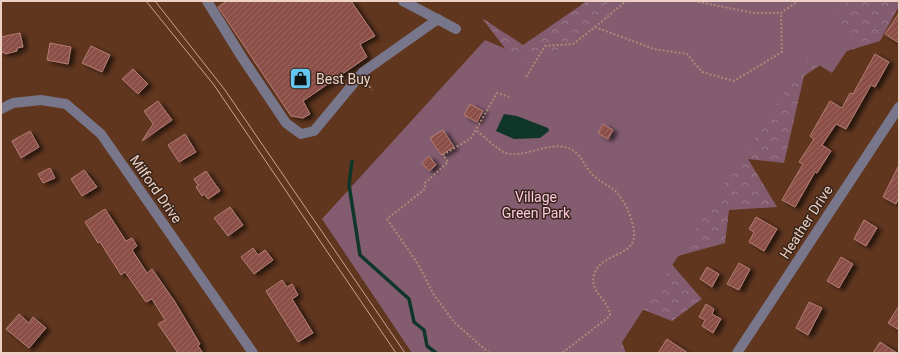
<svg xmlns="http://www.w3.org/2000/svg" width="900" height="354" font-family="Roboto,sans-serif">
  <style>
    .forest { fill: url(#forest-crowns) }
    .park { fill: #845c70 }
    .water { fill: #0f3629 }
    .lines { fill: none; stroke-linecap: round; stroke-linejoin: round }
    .stream { stroke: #0f3629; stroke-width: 3.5 }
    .building { fill: url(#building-hatch); stroke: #b47d75; filter: url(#shadow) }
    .path { stroke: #ab8978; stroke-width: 2; stroke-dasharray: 2 2; stroke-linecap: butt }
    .minor { stroke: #77768a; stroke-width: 10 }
    .tram { stroke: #c5a696; stroke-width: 1 }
    .labels { text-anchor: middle; stroke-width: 3; stroke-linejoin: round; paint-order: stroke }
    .poi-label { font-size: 14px; fill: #ecd1c4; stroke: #37241a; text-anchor: start }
    .street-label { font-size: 14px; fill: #ecd1c4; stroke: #37241a }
    .park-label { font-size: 14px; fill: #fcc8e1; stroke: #37241a }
  </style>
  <defs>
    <pattern id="forest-crowns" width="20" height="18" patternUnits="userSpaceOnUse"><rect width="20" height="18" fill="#845c70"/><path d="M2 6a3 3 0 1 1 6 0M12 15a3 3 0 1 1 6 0" fill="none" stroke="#9b7a89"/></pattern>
    <pattern id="building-hatch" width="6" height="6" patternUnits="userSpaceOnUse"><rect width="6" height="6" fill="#8b4f47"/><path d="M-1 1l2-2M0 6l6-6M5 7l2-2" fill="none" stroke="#9c6760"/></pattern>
    <filter id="shadow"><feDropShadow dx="4.5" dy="2.5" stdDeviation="2" flood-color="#0009"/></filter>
  </defs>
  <rect width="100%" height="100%" fill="#60361f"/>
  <!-- forest -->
  <polygon class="forest" points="587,1 899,1 899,6 880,41 837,54 804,76 784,163 748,159 777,207 729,210 725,243 667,259 702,299 672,321 639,308 619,335 626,353 589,353 539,60 510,55 482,18 523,45"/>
  <!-- park -->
  <polygon class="park" points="610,1 847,1 832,22 856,37 832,73 807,58 615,353 412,353 322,219 485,40 525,57 575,46"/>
  <!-- water -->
  <polygon class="water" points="504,114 517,116 548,128 549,131 540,138 514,139 496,131"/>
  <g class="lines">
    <!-- stream -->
    <polyline class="stream" points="352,161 349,185 360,255 409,299 414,322 424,330 427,346 436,353"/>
  </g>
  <!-- building -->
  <g class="building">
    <polygon points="227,1 351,1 375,36 360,44 367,57 303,101 310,114 303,118 291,116 218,7"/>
    <polygon points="899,13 899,43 885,34"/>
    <polygon points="20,33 23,47 17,48 17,51 5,54 5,52 1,53 1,37"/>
    <polygon points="50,43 71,47 68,64 47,60"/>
    <polygon points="91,46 110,55 102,72 82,63"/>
    <polygon points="875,54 889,62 875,87 871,85 846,129 836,124 822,145 831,151 817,173 815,172 795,207 782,200 803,164 799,162 814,139 810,136 830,101 842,108 850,93 853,94"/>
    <polygon points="133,69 148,84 138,94 122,79"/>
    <polygon points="158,101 172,120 142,141 153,124 144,111"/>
    <polygon points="470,104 483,111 477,122 464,115"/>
    <polygon points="603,124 613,130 608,139 598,133"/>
    <polygon points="443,130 454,147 441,155 430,138"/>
    <polygon points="30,131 39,147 21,158 12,141"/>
    <polygon points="185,134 196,152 179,162 168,145"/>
    <polygon points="429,156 436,165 429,171 422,163"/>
    <polygon points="899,165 899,197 896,204 883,197"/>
    <polygon points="50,168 55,178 43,183 38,174"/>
    <polygon points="84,170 97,187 82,196 71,179"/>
    <polygon points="206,171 220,191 208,199 204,194 202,196 196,187 198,185 194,179"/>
    <polygon points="230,207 243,225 228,236 214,218"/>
    <polygon points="105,209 126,241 132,238 137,246 132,250 147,273 152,269 175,302 200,344 198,346 203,353 178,353 158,324 165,320 152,299 146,302 125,272 121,275 100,242 98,243 85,222"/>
    <polygon points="756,217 777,229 764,251 749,242 754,232 749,229"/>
    <polygon points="864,220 877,228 866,246 854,239"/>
    <polygon points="253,248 258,255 265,250 273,260 254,274 241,257"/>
    <polygon points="841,257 853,264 839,288 827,281"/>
    <polygon points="739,263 750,269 739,290 727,284"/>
    <polygon points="707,267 719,274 712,287 700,279"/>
    <polygon points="282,280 287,287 292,284 298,295 292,299 313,333 298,342 266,291"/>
    <polygon points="809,302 822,308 808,335 796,328"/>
    <polygon points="706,304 714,309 712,314 721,319 713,333 702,326 705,320 699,317"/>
    <polygon points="899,306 899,330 888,323"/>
    <polygon points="19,314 29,323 33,317 46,328 29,348 6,329"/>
    <polygon points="667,339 688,353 658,353"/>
    <polygon points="880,342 897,353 873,353"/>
  </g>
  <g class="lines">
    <!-- path -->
    <g class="path">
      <polyline points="694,1 754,13 781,13"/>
      <polyline points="595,27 626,1"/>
      <polyline points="526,77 545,46 573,44 595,27 654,49 687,54 702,72 734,81 782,52 781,13 798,1"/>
      <polyline points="367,83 372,90"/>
      <path d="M477,131C485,137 496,149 506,153C522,159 549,141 568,148C580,152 583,163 590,172C597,180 606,184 614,190C625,199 635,223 634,237C632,257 600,253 594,275C589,293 610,300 610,316L562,353"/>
      <polyline points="489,353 454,322 434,295 418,264 387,219 425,189 425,183 448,162 443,155 471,138 497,93 509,97"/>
    </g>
    <!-- minor -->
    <g class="minor">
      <polyline points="207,1 243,59 286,123 301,134 314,131 363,72 438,19"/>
      <polyline points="403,1 456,29"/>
      <polyline points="1,109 13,103 41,100 66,104 101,134 253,353"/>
      <polyline points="737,353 899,107"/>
    </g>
    <!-- tram -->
    <g class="tram">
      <polyline points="146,1 214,85 396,353"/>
      <polyline points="155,1 225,90 405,353"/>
    </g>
  </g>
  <!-- icons -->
  <defs>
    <symbol id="shop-square" viewBox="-11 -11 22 22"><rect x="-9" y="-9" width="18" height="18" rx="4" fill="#64c5ee" stroke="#37241a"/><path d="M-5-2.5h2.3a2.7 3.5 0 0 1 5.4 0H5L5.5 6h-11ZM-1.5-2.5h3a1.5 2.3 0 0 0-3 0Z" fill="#111"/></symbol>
  </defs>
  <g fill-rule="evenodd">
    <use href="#shop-square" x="288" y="66" width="25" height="25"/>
  </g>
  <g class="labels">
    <!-- poi labels -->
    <g class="poi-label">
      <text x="316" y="84">Best Buy</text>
    </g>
    <!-- street labels -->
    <g class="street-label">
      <text transform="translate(156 189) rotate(55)" y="5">Milford Drive</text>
      <text transform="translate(806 222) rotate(-57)" y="5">Heather Drive</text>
    </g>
    <!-- park labels -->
    <g class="park-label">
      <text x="536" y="202">Village<tspan x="536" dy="16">Green Park</tspan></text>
    </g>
  </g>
  <!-- border -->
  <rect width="900" height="354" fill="none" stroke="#ecd1c4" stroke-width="4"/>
</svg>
